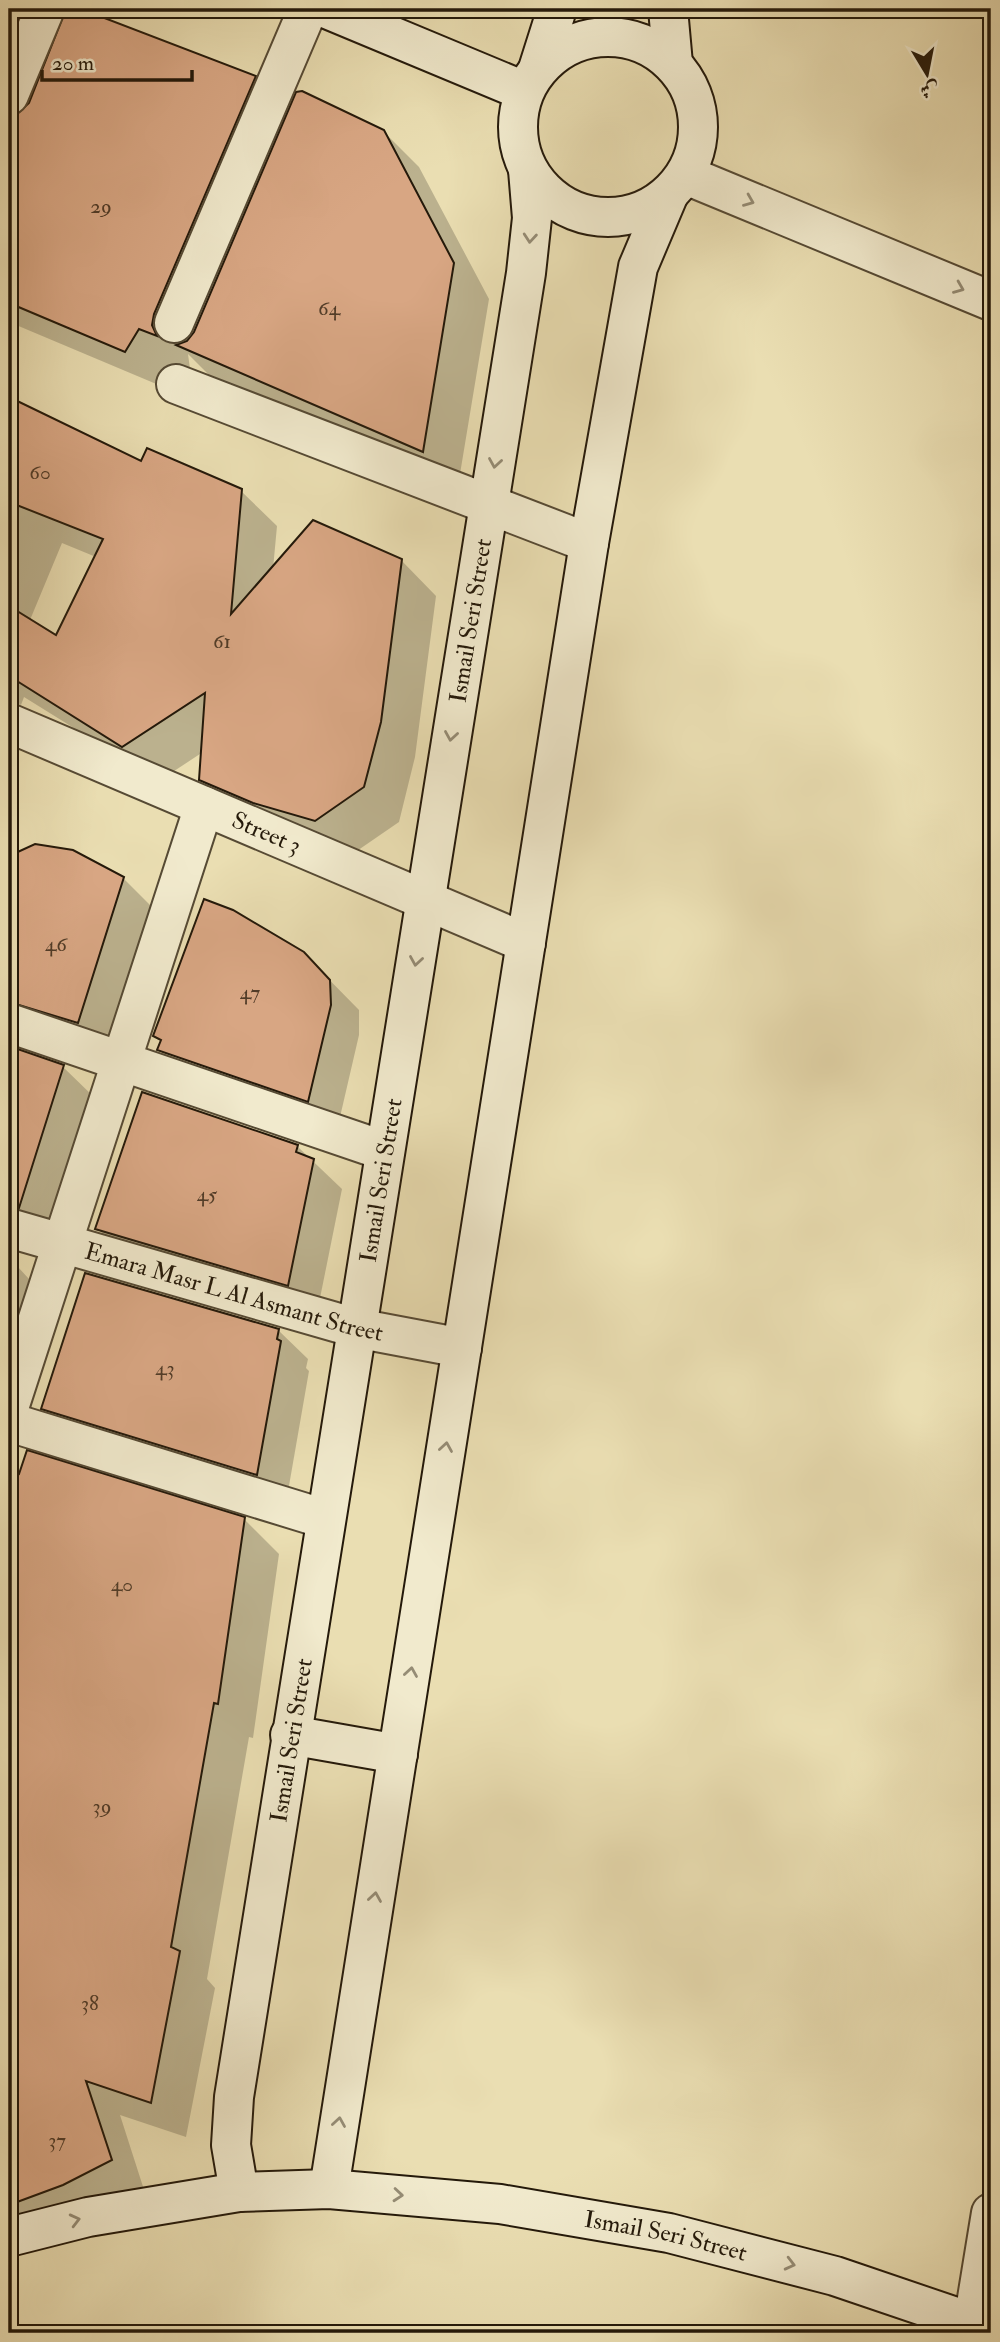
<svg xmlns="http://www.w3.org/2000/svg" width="1000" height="2342" font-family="'IM FELL Double Pica',Amiri,serif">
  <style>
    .shadow { fill: #0003; fill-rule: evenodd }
    .building { fill: #d8a683; stroke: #24190a; stroke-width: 2 }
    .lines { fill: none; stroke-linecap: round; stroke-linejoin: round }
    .street-casing { stroke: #564a34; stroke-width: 42 }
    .secondary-casing { stroke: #24190a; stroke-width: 42 }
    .street { stroke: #f1eacd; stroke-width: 38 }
    .secondary { stroke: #f1eacd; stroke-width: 38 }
    .oneway { stroke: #958c75 }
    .labels { text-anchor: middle; stroke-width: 5; stroke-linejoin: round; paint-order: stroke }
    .number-label { font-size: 21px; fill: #513c28 }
    .street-label { font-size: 24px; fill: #24190a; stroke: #f1eacd }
  </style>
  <rect width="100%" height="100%" fill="#eadeb2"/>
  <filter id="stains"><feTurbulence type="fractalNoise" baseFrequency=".00286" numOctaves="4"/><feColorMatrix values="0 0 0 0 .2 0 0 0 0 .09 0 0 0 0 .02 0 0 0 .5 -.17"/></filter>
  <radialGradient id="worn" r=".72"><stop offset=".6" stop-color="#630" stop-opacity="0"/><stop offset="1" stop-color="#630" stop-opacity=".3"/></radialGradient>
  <!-- shadow -->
  <g class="shadow">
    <polygon points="9,9 30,9 9,57"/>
    <polygon points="67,9 76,9 255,77 290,112 383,131 419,167 489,299 458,486 213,379 188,354 190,369 175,363 161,386 9,322 9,137 18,116 31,104 67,18"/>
    <path d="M9,399L141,463L241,491L277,526L273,569L401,560L436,596L415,757L399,822L351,855L237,815L201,780L203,752L159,781L24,697L21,705L9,696ZM62,543L96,557L57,637L30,620Z"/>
    <polygon points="35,846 123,878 155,910 109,1053 26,1037 19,1048 19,1051 63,1067 95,1098 51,1235 25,1243 19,1253 18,1267 29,1279 9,1349 9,858"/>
    <polygon points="303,953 359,1010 359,1035 337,1130 188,1079 159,1050 162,1042 155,1036"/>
    <polygon points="297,1146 342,1189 317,1313 126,1257 97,1228"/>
    <polygon points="278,1330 308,1359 306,1368 309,1371 286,1503 72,1437 43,1408"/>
    <polygon points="17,1475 244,1519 279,1554 253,1738 249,1737 207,1979 215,1988 186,2137 120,2115 146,2196 9,2253 9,1509"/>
  </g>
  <!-- building -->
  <g class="building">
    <polygon points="66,9 81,9 256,76 154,314 152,325 157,336 139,329 125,352 9,303 9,133 16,115 29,103"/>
    <polygon points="302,91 384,130 454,263 423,452 176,345 187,341 194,332 296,92"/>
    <polygon points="9,397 141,461 147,448 242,489 231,614 313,520 402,559 381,722 364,787 315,821 253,803 199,780 205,693 122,747 9,676 9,606 56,635 103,539 9,502"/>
    <polygon points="35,844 73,850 124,877 78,1023 9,1002 9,856"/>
    <polygon points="204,899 233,910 304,952 330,980 331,1005 308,1102 157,1050 161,1040 153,1036"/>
    <polygon points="9,1046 64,1065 19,1208 9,1207"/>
    <polygon points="142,1092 298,1145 296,1152 314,1159 288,1286 95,1229"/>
    <polygon points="85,1273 279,1329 277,1339 281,1341 257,1475 41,1409"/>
    <polygon points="27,1450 245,1517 218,1704 214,1703 171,1947 180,1951 151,2103 86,2081 112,2160 63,2185 9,2205 9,1502 16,1473 19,1474"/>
  </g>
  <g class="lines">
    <defs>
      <g id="street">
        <polyline points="9,95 45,9"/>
        <polyline points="686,175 991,301"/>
        <polyline points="174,323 308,9"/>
        <polyline points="176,384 589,543"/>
        <path id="s1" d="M9,723L526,943"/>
        <polyline points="9,1023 385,1151"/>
        <path id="s2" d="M9,1228L356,1328L462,1348"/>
        <polyline points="9,1408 204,806"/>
        <polyline points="9,1422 325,1519"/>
        <polyline points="973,2323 991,2213"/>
      </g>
      <g id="secondary">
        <polyline points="327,9 524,91"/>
        <polyline points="668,9 673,64"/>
        <circle cx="608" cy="127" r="90"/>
        <polyline points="538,69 557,9"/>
        <polyline points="290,1735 398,1754"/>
        <polyline points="329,2189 589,543 638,267 668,196"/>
        <path id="s3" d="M239,2192L231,2145L234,2097L526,273L532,218L528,170"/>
        <path id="s4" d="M9,2237L88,2217L239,2192L329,2189L500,2204L669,2233L835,2276L991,2329"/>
      </g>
    </defs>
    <!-- street casing -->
    <use href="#street" class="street-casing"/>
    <!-- secondary casing -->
    <use href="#secondary" class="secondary-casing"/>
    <!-- street -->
    <use href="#street" class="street"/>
    <!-- secondary -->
    <use href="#secondary" class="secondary"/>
  </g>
  <!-- one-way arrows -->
  <defs><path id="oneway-chevron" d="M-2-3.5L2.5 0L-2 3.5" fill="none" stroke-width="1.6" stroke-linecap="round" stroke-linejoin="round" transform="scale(1.75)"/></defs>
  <g class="oneway">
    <use href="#oneway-chevron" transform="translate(749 201) rotate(22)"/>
    <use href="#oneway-chevron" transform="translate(530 238) rotate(95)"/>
    <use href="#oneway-chevron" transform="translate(959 288) rotate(22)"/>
    <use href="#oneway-chevron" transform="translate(495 463) rotate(99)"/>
    <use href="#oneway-chevron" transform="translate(451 736) rotate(99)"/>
    <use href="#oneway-chevron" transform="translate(416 961) rotate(99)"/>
    <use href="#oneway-chevron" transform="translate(446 1447) rotate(-81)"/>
    <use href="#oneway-chevron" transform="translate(411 1672) rotate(-81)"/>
    <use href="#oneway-chevron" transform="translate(375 1897) rotate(-81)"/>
    <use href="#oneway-chevron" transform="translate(339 2122) rotate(-81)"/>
    <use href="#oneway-chevron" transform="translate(398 2195) rotate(5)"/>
    <use href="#oneway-chevron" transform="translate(75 2220) rotate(-14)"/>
    <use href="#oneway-chevron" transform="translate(790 2264) rotate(14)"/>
  </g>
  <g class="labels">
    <!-- number labels -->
    <g class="number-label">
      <text x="101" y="213">29</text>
      <text x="329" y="315">64</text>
      <text x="40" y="479">60</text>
      <text x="222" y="648">61</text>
      <text x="56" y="951">46</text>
      <text x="250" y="999">47</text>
      <text x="207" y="1201">45</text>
      <text x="165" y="1375">43</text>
      <text x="122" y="1591">40</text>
      <text x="102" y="1813">39</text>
      <text x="90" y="2010">38</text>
      <text x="57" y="2147">37</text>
    </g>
    <!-- street labels -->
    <g class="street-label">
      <text dy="8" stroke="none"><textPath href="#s3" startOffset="1591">Ismail Seri Street</textPath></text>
      <text dy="8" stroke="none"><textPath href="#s1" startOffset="280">Street 3</textPath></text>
      <text dy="8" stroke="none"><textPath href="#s3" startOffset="1024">Ismail Seri Street</textPath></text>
      <text dy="8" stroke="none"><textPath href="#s2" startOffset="234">Emara Masr L Al Asmant Street</textPath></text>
      <text dy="8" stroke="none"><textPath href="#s3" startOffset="457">Ismail Seri Street</textPath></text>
      <text dy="8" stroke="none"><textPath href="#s4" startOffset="665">Ismail Seri Street</textPath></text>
    </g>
  </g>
  <!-- margin -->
  <rect width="1000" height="2342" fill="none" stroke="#eadeb2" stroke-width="35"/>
  <rect x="10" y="10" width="979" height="2321" fill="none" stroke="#24190a" stroke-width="3.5"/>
  <rect x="18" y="18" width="965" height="2307" fill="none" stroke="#24190a" stroke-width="2"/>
  <!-- north arrow -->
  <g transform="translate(927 74) rotate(170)" stroke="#f1eacd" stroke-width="5" paint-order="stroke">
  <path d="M0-5L12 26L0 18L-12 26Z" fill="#24190a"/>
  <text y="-10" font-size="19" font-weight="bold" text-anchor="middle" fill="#24190a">ش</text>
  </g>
  <!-- scale -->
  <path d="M42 70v10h150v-10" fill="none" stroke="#24190a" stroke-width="3.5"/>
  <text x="52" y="70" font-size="21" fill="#24190a" stroke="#f1eacd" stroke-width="5" paint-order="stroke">20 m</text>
  <rect width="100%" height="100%" filter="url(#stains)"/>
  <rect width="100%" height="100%" fill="url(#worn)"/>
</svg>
